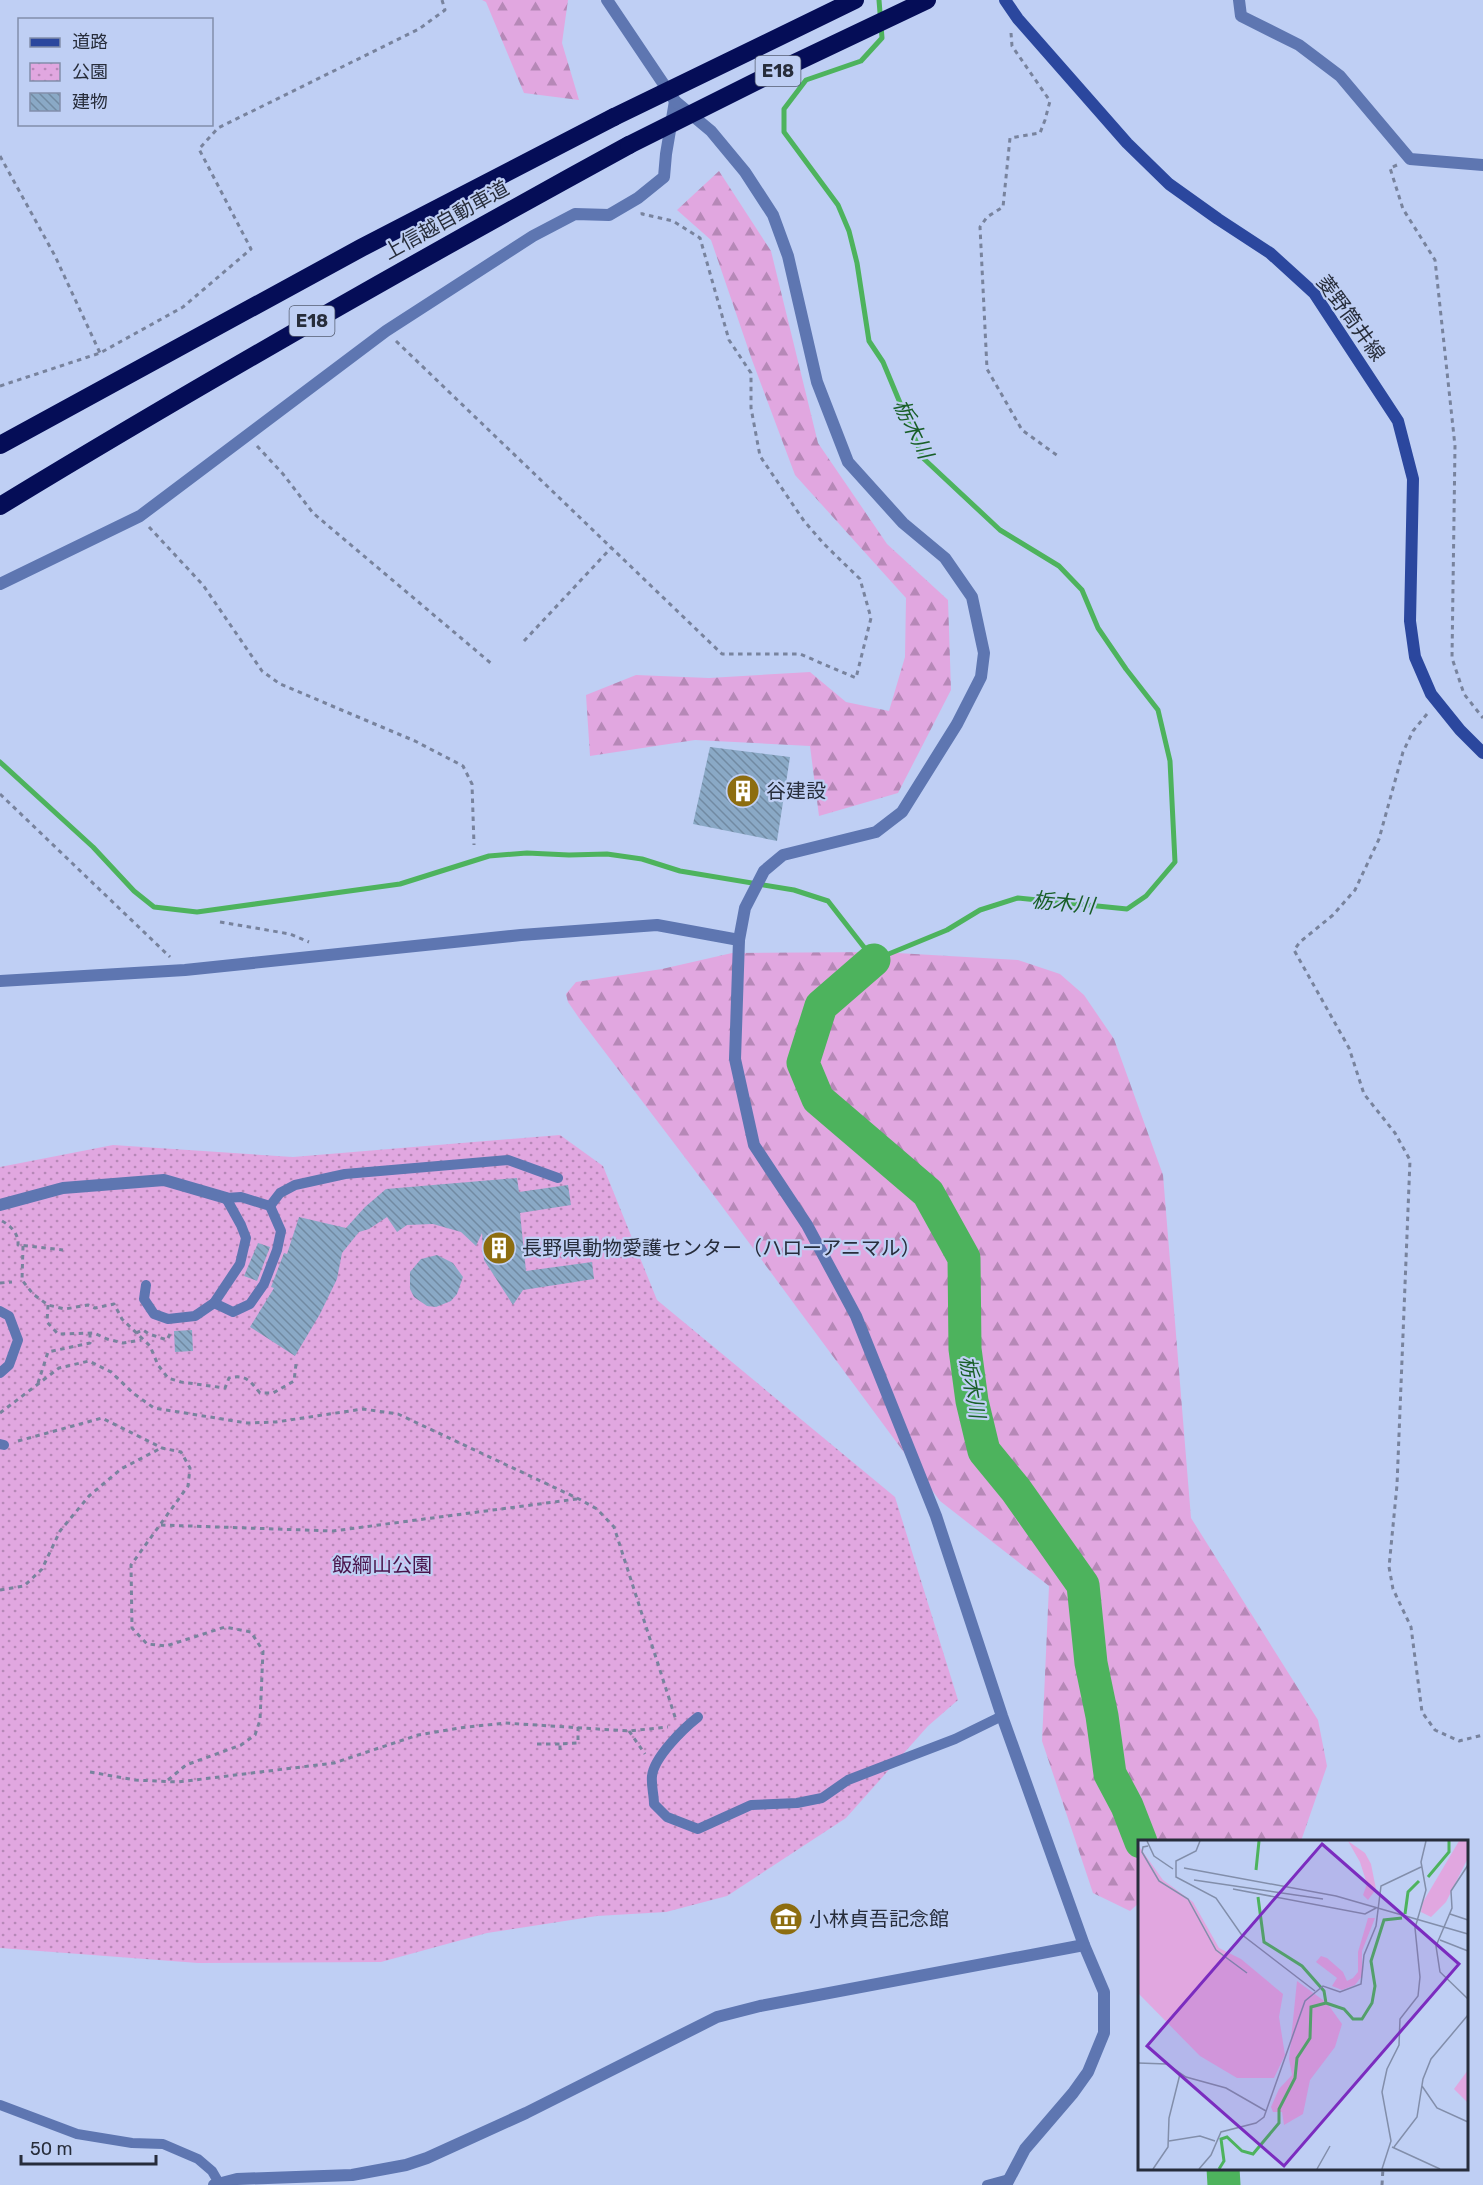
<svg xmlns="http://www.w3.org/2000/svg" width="1483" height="2185" font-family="Rubik,'Noto Sans JP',sans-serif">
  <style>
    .forest { fill: url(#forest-firs) }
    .park { fill: url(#park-dots) }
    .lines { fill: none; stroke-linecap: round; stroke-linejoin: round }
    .stream { stroke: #4db35d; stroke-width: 5 }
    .river { stroke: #4db35d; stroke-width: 33 }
    .building { fill: url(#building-back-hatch) }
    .path { stroke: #78839d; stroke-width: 3; stroke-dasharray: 4.5 4.5; stroke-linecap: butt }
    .service { stroke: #5e76b1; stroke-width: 10 }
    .minor { stroke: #5e76b1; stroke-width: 12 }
    .tertiary { stroke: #5e76b1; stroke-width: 12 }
    .secondary { stroke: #2b479e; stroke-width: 12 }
    .motorway { stroke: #050d57; stroke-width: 18 }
    .motorway-bridge { stroke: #050d57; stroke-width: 18 }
    .labels { text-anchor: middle; stroke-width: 4.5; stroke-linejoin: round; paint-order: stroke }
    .shield { fill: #bfcff4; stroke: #555e72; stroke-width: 1.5 }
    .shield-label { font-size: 18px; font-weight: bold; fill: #272d3b }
    .street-label { font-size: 20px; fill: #272d3b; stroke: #bfcff4 }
    .poi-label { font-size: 20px; fill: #272d3b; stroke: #bfcff4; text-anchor: start }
    .park-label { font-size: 20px; fill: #49134b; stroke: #bfcff4 }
    .water-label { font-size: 21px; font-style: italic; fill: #195f28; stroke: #bfcff4 }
    .inset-river { fill: none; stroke: #4db35d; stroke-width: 3 }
    .inset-road { fill: none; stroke: #828eaa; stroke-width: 1.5 }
    .view { fill: #7b2cbf; fill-opacity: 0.15; stroke: #7b2cbf; stroke-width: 3 }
    .inset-edge { fill: none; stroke: #272d3b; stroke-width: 3 }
  </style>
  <defs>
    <pattern id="forest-firs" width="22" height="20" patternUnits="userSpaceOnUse" patternTransform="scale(1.5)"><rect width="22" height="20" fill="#e1a7e0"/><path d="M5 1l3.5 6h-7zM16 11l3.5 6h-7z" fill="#b688b7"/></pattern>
    <pattern id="park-dots" width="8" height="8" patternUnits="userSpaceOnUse" patternTransform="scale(1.5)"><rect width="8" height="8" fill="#e1a7e0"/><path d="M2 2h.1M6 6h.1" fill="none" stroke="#b688b7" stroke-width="1.8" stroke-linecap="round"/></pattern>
    <pattern id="building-back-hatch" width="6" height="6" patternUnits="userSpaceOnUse" patternTransform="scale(1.5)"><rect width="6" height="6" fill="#8aa9c6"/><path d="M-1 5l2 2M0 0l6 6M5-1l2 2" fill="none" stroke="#718aa2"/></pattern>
  </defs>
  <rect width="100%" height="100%" fill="#bfcff4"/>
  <!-- forest -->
  <g class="forest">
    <polygon points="482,0 568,0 562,43 579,100 524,93 486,2"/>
    <polygon points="719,171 771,251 818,443 887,544 948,600 951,690 898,793 819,816 810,746 695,740 590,756 586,695 636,675 709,678 810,672 846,702 889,711 905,657 906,598 795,475 752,360 711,240 677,210"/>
    <polygon points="880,952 1018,960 1060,974 1084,995 1114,1039 1163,1175 1191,1518 1318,1720 1327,1766 1301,1841 1140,1842 1139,1903 1130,1911 1093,1893 1042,1741 1049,1586 940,1501 721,1205 579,1018 568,1002 566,994 576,982 662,969 732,953"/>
  </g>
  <!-- park -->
  <polygon class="park" points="560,1135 603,1166 657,1300 895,1497 958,1700 928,1726 846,1818 727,1896 666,1912 597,1916 487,1933 381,1962 198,1963 0,1948 0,1167 113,1145 293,1157"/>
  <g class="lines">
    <!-- stream -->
    <polyline class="stream" points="0,762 93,847 134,891 154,907 197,912 400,884 489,856 527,853 569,855 607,854 642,859 680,871 794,890 828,901 874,960 947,930 980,910 1018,898 1127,909 1146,896 1175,862 1170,761 1158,710 1126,669 1098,628 1082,590 1059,566 1000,530 923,458 883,362 869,341 857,263 849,231 838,205 784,132 784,109 806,80 861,61 882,38 879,0"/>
    <!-- river -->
    <g class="river">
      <polyline points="874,960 821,1006 803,1063 818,1099 928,1193 964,1258 965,1349 972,1401 984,1451 1016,1490 1083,1585 1091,1663 1102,1716 1110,1774 1127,1806 1141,1842"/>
      <polyline points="1223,2168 1224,2185"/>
    </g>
  </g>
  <!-- building -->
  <g class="building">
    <polygon points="710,747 790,757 777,841 693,824"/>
    <polygon points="517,1178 519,1192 568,1185 571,1205 520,1213 526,1271 592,1262 594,1279 523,1290 513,1305 484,1260 482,1233 476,1246 461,1232 433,1224 407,1225 397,1232 387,1217 369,1229 359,1232 342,1253 337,1279 320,1314 295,1356 250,1327 274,1288 271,1287 284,1253 287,1254 299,1217 346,1228 365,1207 386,1189"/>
    <polygon points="258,1243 270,1247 257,1281 244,1276"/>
    <polygon points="437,1255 453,1263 463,1277 457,1294 451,1301 436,1307 427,1306 414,1297 410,1289 410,1272 421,1259"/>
    <polygon points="192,1330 193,1351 175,1352 174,1331"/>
  </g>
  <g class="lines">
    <!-- path -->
    <g class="path">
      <polyline points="1011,33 1012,46 1050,101 1045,120 1040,133 1010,138 1003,207 987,217 980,227 987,369 1022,430 1058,456"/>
      <polyline points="0,156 55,256 100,353"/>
      <polyline points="1397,165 1390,168 1403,209 1435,260 1455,446 1452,658 1464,694 1483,718"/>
      <polyline points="396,341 722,654 800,654 856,678 871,618 860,579 824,544 804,521 760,456 751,408 751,373 729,340 700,238 673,221 642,214 642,212"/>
      <polyline points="0,386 100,353 183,307 251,249 199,149 218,128 419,29 445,10 442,0"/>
      <polyline points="257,446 283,474 313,513 493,665"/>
      <polyline points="149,527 203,585 262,671 280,684 415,741 463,766 472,784 474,845"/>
      <polyline points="524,641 611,548"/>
      <polyline points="1427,714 1413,731 1403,752 1379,839 1355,890 1333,915 1300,942 1294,950 1349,1048 1364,1094 1395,1133 1410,1160 1397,1485 1389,1567 1393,1589 1411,1627 1422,1712 1435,1730 1459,1741 1483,1735"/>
      <polyline points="0,794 170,957"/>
      <polyline points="220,922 290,934 309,942"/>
      <path d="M2,1221C11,1226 19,1234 18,1245L63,1250"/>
      <path d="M23,1246L22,1280L33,1294L48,1305L65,1309L88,1305L95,1308L114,1304L122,1319L150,1346L158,1365L168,1378L181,1382L225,1388L229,1378C246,1374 250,1381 260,1393H273L294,1381L296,1364"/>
      <polyline points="0,1283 12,1282"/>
      <polyline points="48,1305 47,1322 58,1334 94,1333 107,1339 123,1343 141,1340"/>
      <polyline points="136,1333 143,1330 149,1334 167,1340 170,1334"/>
      <polyline points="38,1383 48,1352 90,1343 90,1333"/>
      <polyline points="0,1413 59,1368 89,1361 111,1372 133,1393 154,1408 247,1423 276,1422 363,1409 398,1414 579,1499 597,1509 614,1527 676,1720"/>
      <polyline points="18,1441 102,1418 162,1448 181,1452 190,1468 188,1486 131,1565 132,1628 147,1644 166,1646 225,1627 251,1632 263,1651 260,1720 255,1735 241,1745 186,1765 168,1780"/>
      <polyline points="161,1525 333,1531 577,1499"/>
      <polyline points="0,1590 24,1586 42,1569 60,1531 89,1496 121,1469 161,1448"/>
      <polyline points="629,1731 645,1754"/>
      <polyline points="537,1744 560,1744"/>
      <polyline points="560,1750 560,1744 578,1743 578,1727"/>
      <polyline points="90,1772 135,1780 178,1782 334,1763 418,1735 459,1728 505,1723 629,1731 668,1727"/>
      <polyline points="1382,2185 1383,2168"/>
    </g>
    <!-- service -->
    <g class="service">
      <polyline points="146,1285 144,1299 154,1314 168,1319 195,1316 214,1303 240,1264 246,1238 241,1225 226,1198 241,1197 270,1206 280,1193 295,1185 345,1174 508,1160 558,1178"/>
      <polyline points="214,1303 233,1312 250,1304 264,1284 277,1250 281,1231 270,1206"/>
      <polyline points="0,1311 9,1316 18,1340 9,1365 0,1373"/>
      <polyline points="0,1444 4,1445"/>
      <path d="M698,1717C684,1728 654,1757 652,1776C651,1785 654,1795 654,1804L667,1817L698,1829L751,1805L797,1803L822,1798L848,1780L955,1739L1002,1716"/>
      <polyline points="0,2105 77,2134 132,2143 163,2144 198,2159 212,2171 219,2183"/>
      <polyline points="987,2185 1009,2179"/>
    </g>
    <!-- minor -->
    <g class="minor">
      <polyline points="1239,0 1241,16 1299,45 1340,76 1410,159 1483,165"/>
      <polyline points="0,584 140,516 386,331 533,236 575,214 609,215 638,198 664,177 666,154 675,101"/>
      <polyline points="739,940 735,1059 754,1145 807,1225 856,1316 936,1516 1002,1716 1084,1945 1104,1992 1104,2033 1088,2072 1073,2093 1025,2149 1006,2185"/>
    </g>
    <!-- tertiary -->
    <g class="tertiary">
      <polyline points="0,981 185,970 521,935 657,925 739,940 745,908 764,871 783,855 876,832 902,812 957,724 981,677 984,653 972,597 945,558 903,523 848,462 817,382 788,256 773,215 745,172 711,131 675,101 607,0"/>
      <polyline points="0,1205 63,1188 164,1180 226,1198"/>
      <polyline points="214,2185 237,2179 352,2175 406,2165 427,2158 526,2113 717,2017 760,2006 1084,1945"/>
    </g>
    <!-- secondary -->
    <polyline class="secondary" points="1005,0 1018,19 1127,143 1169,184 1218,219 1270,253 1314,293 1398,421 1413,479 1410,621 1415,657 1431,694 1460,730 1483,753"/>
    <!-- motorway -->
    <g class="motorway">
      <polyline points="0,445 361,248 614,117"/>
      <path d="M0,506C207,380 417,261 629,145"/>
    </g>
    <!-- motorway-bridge -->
    <g class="motorway-bridge">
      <polyline points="614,117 855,0"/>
      <polyline points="629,145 763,78 927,0"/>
    </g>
  </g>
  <!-- icons -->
  <defs>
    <symbol id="building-disc" viewBox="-11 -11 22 22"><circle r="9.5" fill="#8d6d10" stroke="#bfcff4"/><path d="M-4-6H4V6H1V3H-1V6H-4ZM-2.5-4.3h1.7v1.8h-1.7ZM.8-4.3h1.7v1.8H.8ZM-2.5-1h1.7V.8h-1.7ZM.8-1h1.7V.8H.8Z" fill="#fff"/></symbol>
    <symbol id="museum-disc" viewBox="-11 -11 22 22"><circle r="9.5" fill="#8d6d10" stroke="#bfcff4"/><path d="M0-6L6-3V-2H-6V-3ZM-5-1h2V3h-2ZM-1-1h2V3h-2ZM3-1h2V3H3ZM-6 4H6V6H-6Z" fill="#fff"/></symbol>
  </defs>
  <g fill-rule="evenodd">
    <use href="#building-disc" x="724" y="772" width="38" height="38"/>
    <use href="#building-disc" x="480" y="1229" width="38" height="38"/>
    <use href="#museum-disc" x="767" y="1900" width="38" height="38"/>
  </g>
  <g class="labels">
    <!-- shield labels -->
    <g class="shield">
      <rect x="755.5" y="56" width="45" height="30" rx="4.5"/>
      <rect x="289.5" y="306" width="45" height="30" rx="4.5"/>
    </g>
    <g class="shield-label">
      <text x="778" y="77">E18</text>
      <text x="312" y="327">E18</text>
    </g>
    <!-- street labels -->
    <g class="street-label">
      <text transform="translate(446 220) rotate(-29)" y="7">上信越自動車道</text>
      <text transform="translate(1351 318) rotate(54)" y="7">菱野筒井線</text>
    </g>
    <!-- poi labels -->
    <g class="poi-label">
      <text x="766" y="798">谷建設</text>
      <text x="522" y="1255">長野県動物愛護センター（ハローアニマル）</text>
      <text x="809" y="1926">小林貞吾記念館</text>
    </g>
    <!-- park labels -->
    <g class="park-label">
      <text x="382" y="1572">飯綱山公園</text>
    </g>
    <!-- water labels -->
    <g class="water-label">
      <text transform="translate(913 429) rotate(64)" y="7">栃木川</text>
      <text transform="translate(1063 903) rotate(6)" y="7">栃木川</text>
      <text transform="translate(972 1387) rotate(80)" y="7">栃木川</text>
    </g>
  </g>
  <!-- overview -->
  <g transform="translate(1138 1840)">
    <rect width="330" height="330" fill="#bfcff4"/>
    <path d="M210,1L227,13L233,24L238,49L230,60L225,55L229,44L222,22ZM321,1H330V18L308,62L293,77L283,72L285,62ZM230,78H237L224,111V136L217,145L204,150L194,146L199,138L178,122L183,116L189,118L205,132L209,141L215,138L220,132V112ZM159,141L189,163L204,184L197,207L172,240L165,274L146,285L144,272H135L133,267L141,249L154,235L151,219ZM330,230V263L316,249Z" fill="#e1a7e0"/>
    <path d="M0,5L25,40L55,62L81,108L103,119L145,154L141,177L147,215L136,238H99L62,216L0,153Z" fill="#e1a7e0"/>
    <path class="inset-river" d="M118,30L121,1M290,37L311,12V1M120,57L126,102L164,126L186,151L188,163L206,169L215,179H224L234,163L237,146L233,121L246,80L264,78M267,74L270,52L281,41M81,329L86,321L83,299L89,297L104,311L115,314L141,283V269L157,238L159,218L172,198L173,167L188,163"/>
    <path class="inset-road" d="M9,1L16,16L35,29M62,1L58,11L38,21V37L78,58L103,94L177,151M10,6L5,7L4,12L21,41L50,59L78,110L109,133M330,25L313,51L314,68L298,106L302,132L330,159M46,28L198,56L330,94M56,40L185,59M95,49L227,74L238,68M312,74L330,80M302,100L330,111M0,223L29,224L48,237L88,248L128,271M284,246L299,268L330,282M31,301L62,296L77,301M254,307L302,329M256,307L279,277L285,239L293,219L330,175M15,329L30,307L31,278L42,234M61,329L73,315L83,292L118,283L126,277L167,161L185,146L202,152L223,144L226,115L238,86L243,46L283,27M179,329L192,306M244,329L253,301L244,252L249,229L261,205L262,179L280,156L282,137L277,88L288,50L283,22L288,1"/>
    <path class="view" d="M184,4L321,124L146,326L9,206Z"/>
    <rect width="330" height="330" class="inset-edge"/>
  </g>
  <!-- legend -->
  <rect x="18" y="18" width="195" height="108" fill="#bfcff4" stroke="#828eaa" stroke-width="1.5"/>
  <rect x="30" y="38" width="30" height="9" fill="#2b479e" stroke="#828eaa" stroke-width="1.5"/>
  <text x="72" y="48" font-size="18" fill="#272d3b">道路</text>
  <rect x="30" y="63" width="30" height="18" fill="url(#park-dots)" stroke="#828eaa" stroke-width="1.5"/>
  <text x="72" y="78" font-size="18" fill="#272d3b">公園</text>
  <rect x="30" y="93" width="30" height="18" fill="url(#building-back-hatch)" stroke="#828eaa" stroke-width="1.5"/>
  <text x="72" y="108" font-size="18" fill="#272d3b">建物</text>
  <!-- scale -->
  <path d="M21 2155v9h135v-9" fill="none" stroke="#272d3b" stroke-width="3"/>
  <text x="30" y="2155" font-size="18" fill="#272d3b" stroke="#bfcff4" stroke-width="4.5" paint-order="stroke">50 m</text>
</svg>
